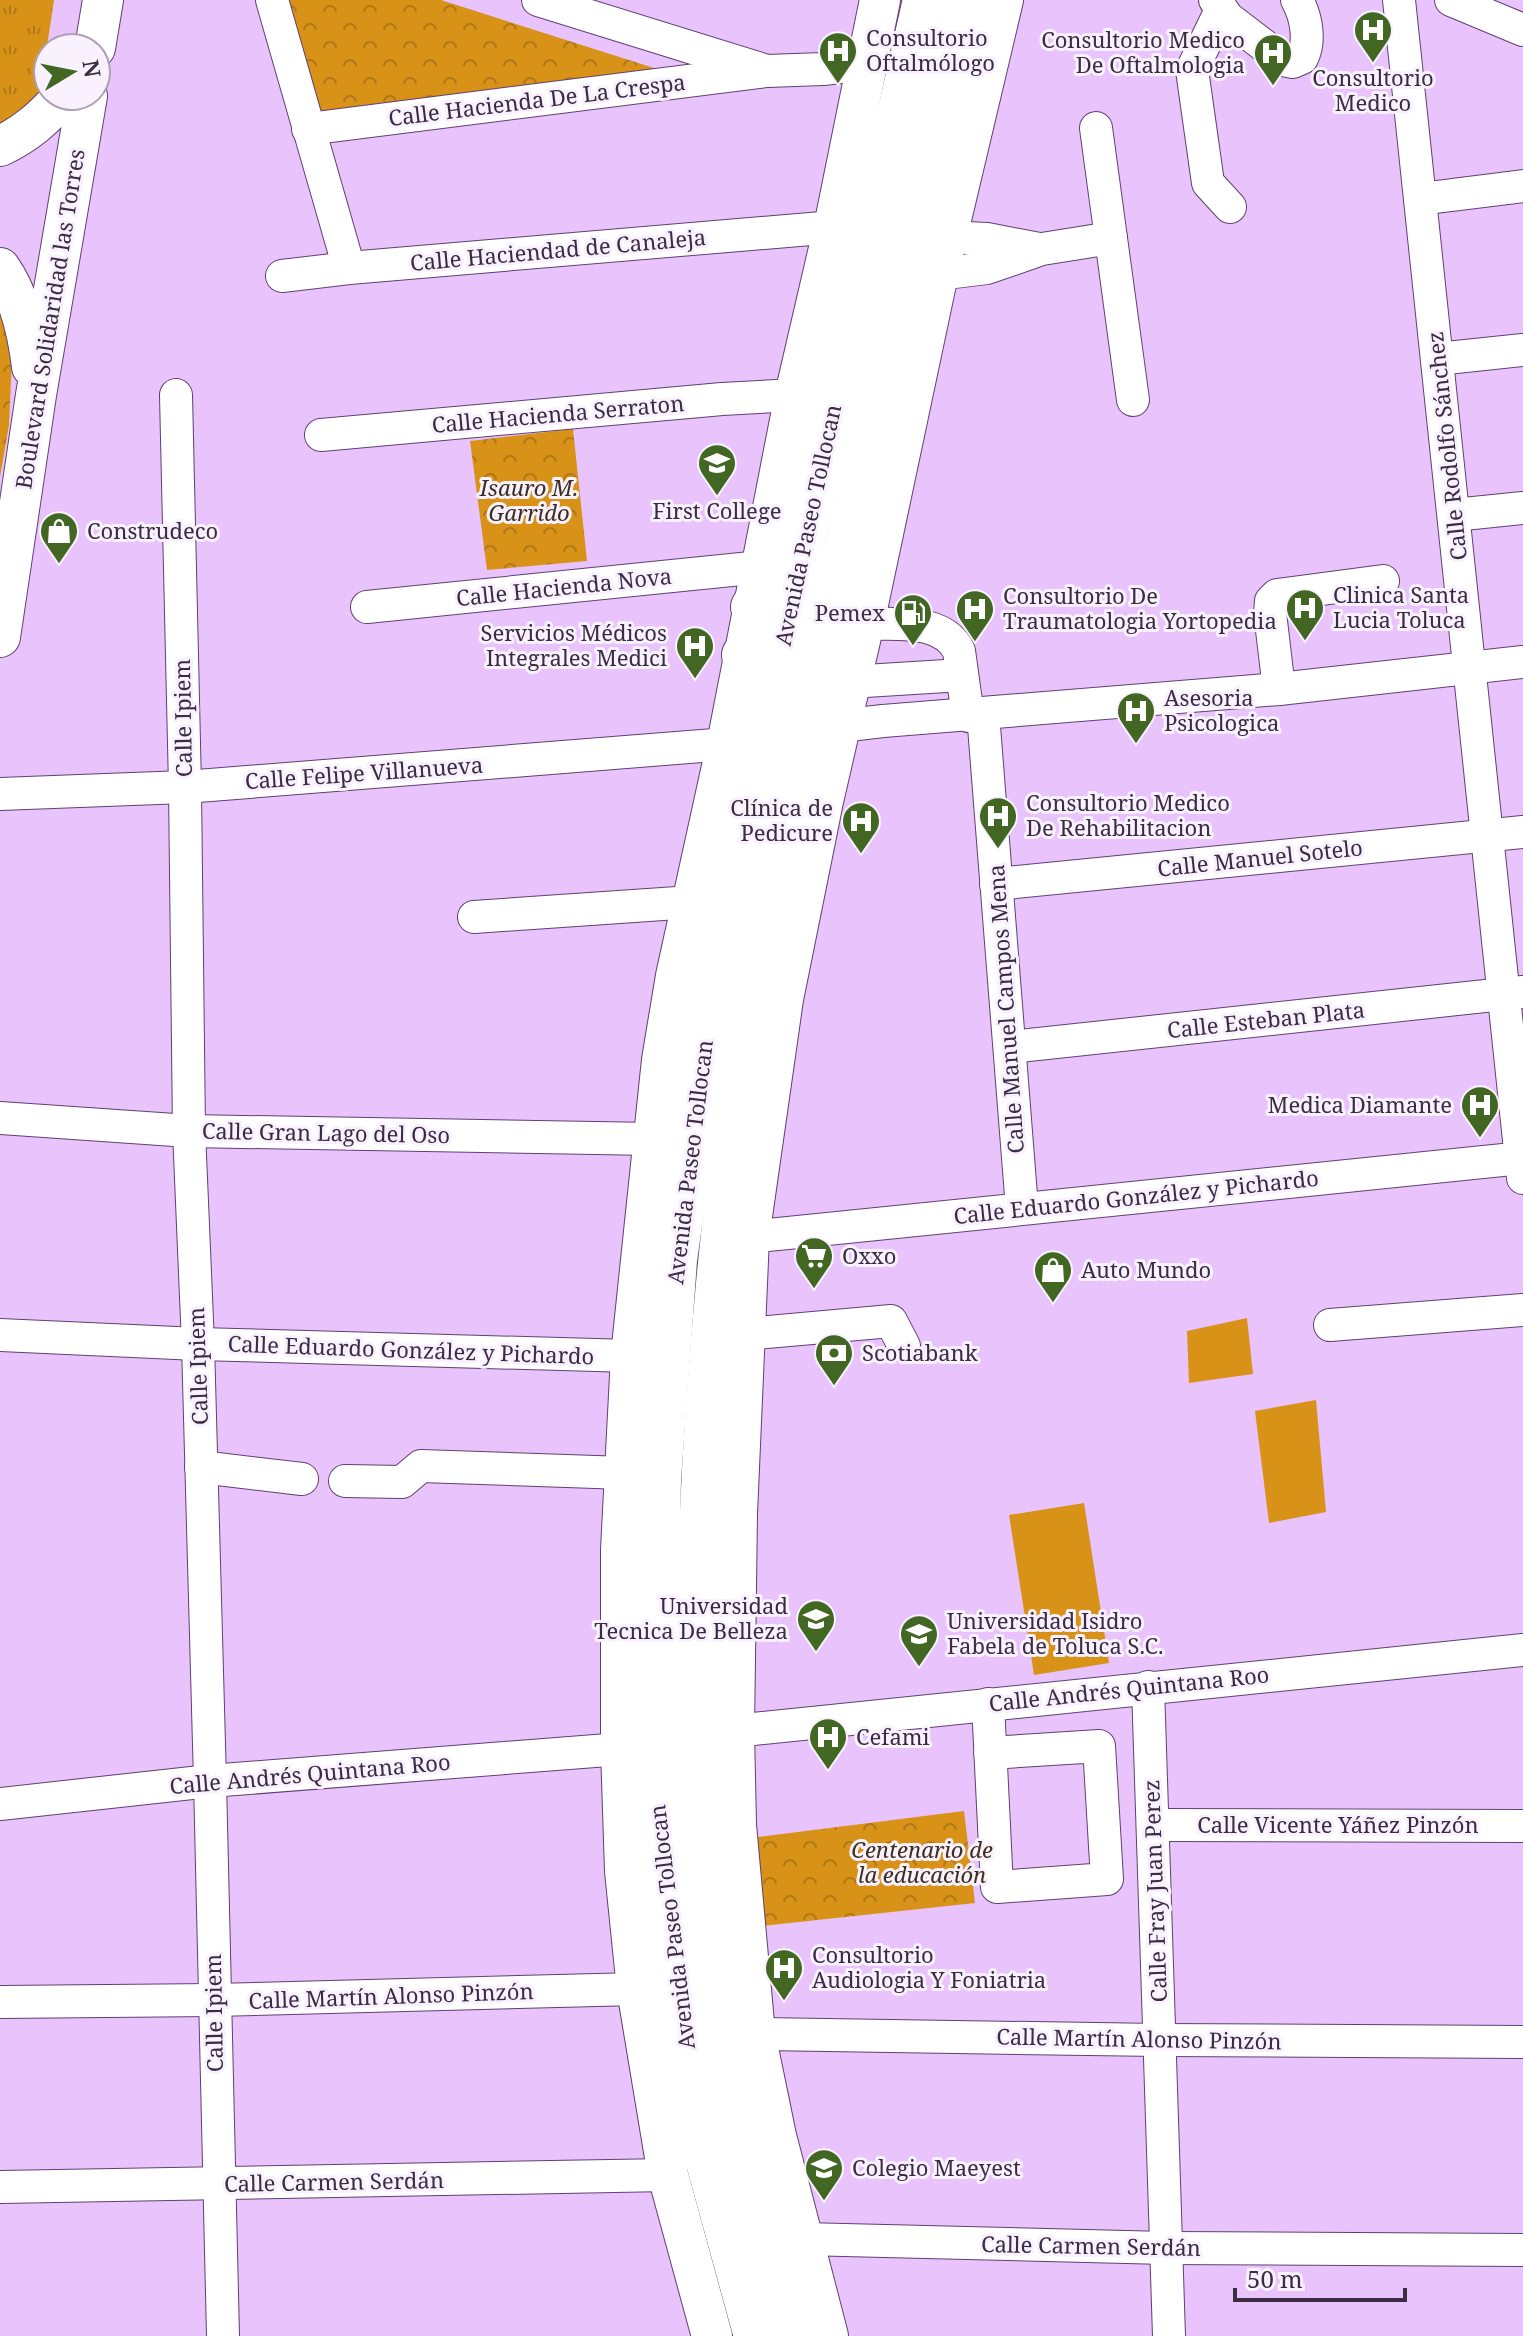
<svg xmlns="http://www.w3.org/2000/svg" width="1523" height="2336" font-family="'Noto Serif',serif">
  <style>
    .grass { fill: url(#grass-tufts) }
    .park { fill: url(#park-crowns) }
    .pitch { fill: #d89218 }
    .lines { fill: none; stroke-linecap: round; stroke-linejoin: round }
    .minor-casing { stroke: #604070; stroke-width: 34 }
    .major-casing { stroke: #604070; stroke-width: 42 }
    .highway-casing { stroke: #604070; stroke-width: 46 }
    .minor { stroke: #fff; stroke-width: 32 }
    .major { stroke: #fff; stroke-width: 40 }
    .highway { stroke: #fff; stroke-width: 44 }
    .labels { text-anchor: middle; stroke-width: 6; stroke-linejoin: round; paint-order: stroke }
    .poi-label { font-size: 22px; fill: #3a2c42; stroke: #f9f1fd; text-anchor: start }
    .street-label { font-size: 22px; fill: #3a2c42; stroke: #f9f1fd }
    .park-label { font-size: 22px; font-style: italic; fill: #3c2f1d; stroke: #f9f1fd }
  </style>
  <defs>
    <pattern id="grass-tufts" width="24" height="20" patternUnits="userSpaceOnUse" patternTransform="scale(2)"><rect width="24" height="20" fill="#d89218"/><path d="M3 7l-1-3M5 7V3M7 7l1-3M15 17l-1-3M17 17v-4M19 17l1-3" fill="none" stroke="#b07717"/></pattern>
    <pattern id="park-crowns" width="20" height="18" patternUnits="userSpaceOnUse" patternTransform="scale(2)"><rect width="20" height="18" fill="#d89218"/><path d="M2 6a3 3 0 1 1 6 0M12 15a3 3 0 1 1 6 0" fill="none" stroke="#b07717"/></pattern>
  </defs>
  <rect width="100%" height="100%" fill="#e8c3fc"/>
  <!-- grass -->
  <polygon class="grass" points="0,0 54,0 40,93 0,129"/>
  <!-- park -->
  <g class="park">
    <polygon points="277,0 441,0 657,69 308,115"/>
    <polygon points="0,298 12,359 9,425 0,477"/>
    <polygon points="573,429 587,561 487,570 470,441"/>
    <polygon points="964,1811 975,1903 761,1926 751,1838"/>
  </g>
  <!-- pitch -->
  <g class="pitch">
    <polygon points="1247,1318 1253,1374 1189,1383 1187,1331"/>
    <polygon points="1316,1400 1326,1512 1269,1523 1255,1411"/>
    <polygon points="1084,1503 1109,1663 1034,1675 1009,1515"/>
  </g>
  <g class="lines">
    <defs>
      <g id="minor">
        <polyline points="272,0 349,268"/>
        <polyline points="538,0 767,71 823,69 866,64"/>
        <path d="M1215,0L1228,18L1283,60L1293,62L1302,58C1311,41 1306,16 1297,0"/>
        <polyline points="1399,0 1523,1178"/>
        <polyline points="1451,0 1523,30"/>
        <polyline points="1221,10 1192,70 1208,183 1230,207"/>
        <polyline points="1096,128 1133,400"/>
        <polyline points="308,129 767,71"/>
        <polyline points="1420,199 1523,186"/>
        <polyline points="947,237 987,239 1039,249"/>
        <polyline points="938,274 987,268 1042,249 1111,238"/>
        <polyline points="282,276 349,268 834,227"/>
        <polyline points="1437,359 1523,350"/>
        <polyline points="176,395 185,787 189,1131 198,1344 210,1781 223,2336"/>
        <polyline points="321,435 722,399 795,395"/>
        <polyline points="1454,515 1523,508"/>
        <polyline points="367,607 761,567"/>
        <path d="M864,623C896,626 942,617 959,651L968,716"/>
        <polyline points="849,682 962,675"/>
        <polyline points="1279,689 1270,613 1271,601 1277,595 1383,581"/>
        <polyline points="983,714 1022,1208"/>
        <polyline points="840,726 883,721 1279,689 1523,662"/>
        <polyline points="0,794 185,787 727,744"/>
        <polyline points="996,884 1523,832"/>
        <polyline points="474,917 692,902"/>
        <polyline points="1010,1047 1523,992"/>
        <polyline points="0,1118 189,1131 653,1139"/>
        <polyline points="749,1237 1523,1158"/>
        <polyline points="1330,1325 1523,1310"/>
        <polyline points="745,1334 891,1321 904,1346"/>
        <polyline points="0,1335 198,1344 631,1356"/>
        <polyline points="201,1467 302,1479"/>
        <polyline points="345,1481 402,1482 421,1466 625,1473"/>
        <polyline points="1148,1687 1169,2336"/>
        <polyline points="988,1704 997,1887 1107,1879 1099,1746 990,1753"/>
        <polyline points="734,1731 1523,1650"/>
        <polyline points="0,1804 210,1781 621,1749"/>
        <polyline points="1153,1825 1523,1826"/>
        <polyline points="0,2002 214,2000 637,1989"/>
        <polyline points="755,2034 1159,2040 1523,2042"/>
        <polyline points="0,2187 668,2175"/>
        <polyline points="803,2239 1166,2248 1523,2250"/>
      </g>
      <g id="major">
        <polyline points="95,48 103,0"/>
        <path d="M0,146C26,134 44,118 63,96"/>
        <path d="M0,268C20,296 28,333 32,367"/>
        <polyline points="0,637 36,395 87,96"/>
        <polyline points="712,2336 668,2175 637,1989 625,1871 621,1749 621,1550 631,1356 662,1060 676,976 727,744 795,395 834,227 880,0"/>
        <polyline points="828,2336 776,2136 755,2034 736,1825 734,1731 737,1514 749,1237 783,999 823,801 864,623 938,274 1003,0"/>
      </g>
      <g id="highway">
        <polyline points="753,607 794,552"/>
        <polyline points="744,655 757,723"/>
        <polyline points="756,2336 697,2122 674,1978 658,1853 654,1739 656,1611 659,1480 675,1260 710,1007 761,744 803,540 925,0"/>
        <path d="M792,2336C765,2225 729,2113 714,2000C694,1854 695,1706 700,1559C708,1329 734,1099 775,873C794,771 819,671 841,570C884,380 926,190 968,0"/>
      </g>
    </defs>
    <!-- minor casing -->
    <use href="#minor" class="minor-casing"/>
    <!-- major casing -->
    <use href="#major" class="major-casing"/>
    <!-- highway casing -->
    <use href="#highway" class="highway-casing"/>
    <!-- minor -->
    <use href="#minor" class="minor"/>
    <!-- major -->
    <use href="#major" class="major"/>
    <!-- highway -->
    <use href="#highway" class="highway"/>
  </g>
  <!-- icons -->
  <defs>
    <symbol id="hospital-pin" viewBox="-11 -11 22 30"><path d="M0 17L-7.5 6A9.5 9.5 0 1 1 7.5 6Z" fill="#416722" stroke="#f9f1fd"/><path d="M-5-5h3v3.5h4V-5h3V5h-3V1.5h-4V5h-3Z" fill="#fff"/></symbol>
    <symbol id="school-pin" viewBox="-11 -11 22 30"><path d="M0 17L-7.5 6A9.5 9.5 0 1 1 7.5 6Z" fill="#416722" stroke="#f9f1fd"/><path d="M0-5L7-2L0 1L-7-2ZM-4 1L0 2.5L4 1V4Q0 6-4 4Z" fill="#fff"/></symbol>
    <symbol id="shop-pin" viewBox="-11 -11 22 30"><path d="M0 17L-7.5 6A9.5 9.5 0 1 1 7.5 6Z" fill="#416722" stroke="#f9f1fd"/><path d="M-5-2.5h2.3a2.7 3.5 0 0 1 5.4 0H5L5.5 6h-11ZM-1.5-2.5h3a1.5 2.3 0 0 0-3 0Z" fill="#fff"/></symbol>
    <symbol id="fuel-pin" viewBox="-11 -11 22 30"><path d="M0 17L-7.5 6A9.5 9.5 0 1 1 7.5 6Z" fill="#416722" stroke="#f9f1fd"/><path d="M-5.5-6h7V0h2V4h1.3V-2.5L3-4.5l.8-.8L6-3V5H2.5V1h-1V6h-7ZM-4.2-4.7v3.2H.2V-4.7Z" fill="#fff"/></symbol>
    <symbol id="supermarket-pin" viewBox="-11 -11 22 30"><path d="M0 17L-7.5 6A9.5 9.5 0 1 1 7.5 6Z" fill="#416722" stroke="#f9f1fd"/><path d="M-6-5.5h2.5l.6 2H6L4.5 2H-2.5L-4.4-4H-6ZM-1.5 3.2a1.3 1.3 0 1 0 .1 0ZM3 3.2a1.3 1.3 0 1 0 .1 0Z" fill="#fff"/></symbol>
    <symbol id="bank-pin" viewBox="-11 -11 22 30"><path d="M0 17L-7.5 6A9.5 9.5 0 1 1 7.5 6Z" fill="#416722" stroke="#f9f1fd"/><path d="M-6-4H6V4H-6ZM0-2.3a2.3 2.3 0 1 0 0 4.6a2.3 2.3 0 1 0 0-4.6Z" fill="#fff"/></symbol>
    <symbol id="university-pin" viewBox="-11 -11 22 30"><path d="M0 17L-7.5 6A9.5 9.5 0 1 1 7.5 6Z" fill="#416722" stroke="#f9f1fd"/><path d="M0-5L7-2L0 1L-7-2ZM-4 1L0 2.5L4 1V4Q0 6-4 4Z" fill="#fff"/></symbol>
  </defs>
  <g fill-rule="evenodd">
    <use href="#hospital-pin" x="1351" y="8" width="44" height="60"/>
    <use href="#hospital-pin" x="816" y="29" width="44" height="60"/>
    <use href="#hospital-pin" x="1251" y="31" width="44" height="60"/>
    <use href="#school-pin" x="695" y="441" width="44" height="60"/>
    <use href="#shop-pin" x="37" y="509" width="44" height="60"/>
    <use href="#hospital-pin" x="1283" y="586" width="44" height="60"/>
    <use href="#hospital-pin" x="953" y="587" width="44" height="60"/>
    <use href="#fuel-pin" x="891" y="591" width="44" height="60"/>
    <use href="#hospital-pin" x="673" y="624" width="44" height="60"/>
    <use href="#hospital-pin" x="1114" y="689" width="44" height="60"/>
    <use href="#hospital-pin" x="976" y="794" width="44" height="60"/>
    <use href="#hospital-pin" x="839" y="799" width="44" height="60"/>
    <use href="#hospital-pin" x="1458" y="1083" width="44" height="60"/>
    <use href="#supermarket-pin" x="792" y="1234" width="44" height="60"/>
    <use href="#shop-pin" x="1031" y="1248" width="44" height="60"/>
    <use href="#bank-pin" x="812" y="1331" width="44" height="60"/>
    <use href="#university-pin" x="794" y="1597" width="44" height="60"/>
    <use href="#university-pin" x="897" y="1612" width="44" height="60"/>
    <use href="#hospital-pin" x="806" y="1715" width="44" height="60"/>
    <use href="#hospital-pin" x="762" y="1946" width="44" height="60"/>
    <use href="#university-pin" x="802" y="2146" width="44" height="60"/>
  </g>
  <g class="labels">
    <!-- poi labels -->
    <g class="poi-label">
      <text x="866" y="46">Consultorio<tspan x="866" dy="25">Oftalmólogo</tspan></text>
      <text x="1245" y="48" text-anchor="end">Consultorio Medico<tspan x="1245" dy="25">De Oftalmologia</tspan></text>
      <text x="1373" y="86" text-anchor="middle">Consultorio<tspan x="1373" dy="25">Medico</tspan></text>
      <text x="717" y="519" text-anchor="middle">First College</text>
      <text x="87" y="539">Construdeco</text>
      <text x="1333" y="603">Clinica Santa<tspan x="1333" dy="25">Lucia Toluca</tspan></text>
      <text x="1003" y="604">Consultorio De<tspan x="1003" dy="25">Traumatologia Yortopedia</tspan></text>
      <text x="885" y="621" text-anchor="end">Pemex</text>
      <text x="667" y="641" text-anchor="end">Servicios Médicos<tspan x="667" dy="25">Integrales Medici</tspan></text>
      <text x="1164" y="706">Asesoria<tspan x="1164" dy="25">Psicologica</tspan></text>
      <text x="1026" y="811">Consultorio Medico<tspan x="1026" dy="25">De Rehabilitacion</tspan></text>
      <text x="833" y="816" text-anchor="end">Clínica de<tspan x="833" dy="25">Pedicure</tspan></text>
      <text x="1452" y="1113" text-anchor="end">Medica Diamante</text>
      <text x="842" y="1264">Oxxo</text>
      <text x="1081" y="1278">Auto Mundo</text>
      <text x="862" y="1361">Scotiabank</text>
      <text x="788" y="1614" text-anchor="end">Universidad<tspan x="788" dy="25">Tecnica De Belleza</tspan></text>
      <text x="947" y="1629">Universidad Isidro<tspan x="947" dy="25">Fabela de Toluca S.C.</tspan></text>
      <text x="856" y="1745">Cefami</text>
      <text x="812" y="1963">Consultorio<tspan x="812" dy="25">Audiologia Y Foniatria</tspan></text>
      <text x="852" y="2176">Colegio Maeyest</text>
    </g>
    <!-- street labels -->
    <g class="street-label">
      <text transform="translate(537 100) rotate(-7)" y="8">Calle Hacienda De La Crespa</text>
      <text transform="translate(558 250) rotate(-5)" y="8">Calle Haciendad de Canaleja</text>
      <text transform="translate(50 319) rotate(-81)" y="8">Boulevard Solidaridad las Torres</text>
      <text transform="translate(558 414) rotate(-5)" y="8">Calle Hacienda Serraton</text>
      <text transform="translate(1447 446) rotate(-96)" y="8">Calle Rodolfo Sánchez</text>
      <text transform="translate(808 525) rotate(-78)" y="8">Avenida Paseo Tollocan</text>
      <text transform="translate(564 587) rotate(-6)" y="8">Calle Hacienda Nova</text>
      <text transform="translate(183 718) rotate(-91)" y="8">Calle Ipiem</text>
      <text transform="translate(364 773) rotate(-4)" y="8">Calle Felipe Villanueva</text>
      <text transform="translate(1260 858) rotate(-6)" y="8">Calle Manuel Sotelo</text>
      <text transform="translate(1006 1009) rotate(-94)" y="8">Calle Manuel Campos Mena</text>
      <text transform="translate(1266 1020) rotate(-6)" y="8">Calle Esteban Plata</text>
      <text transform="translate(326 1133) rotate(1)" y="8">Calle Gran Lago del Oso</text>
      <text transform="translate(690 1162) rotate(-83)" y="8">Avenida Paseo Tollocan</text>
      <text transform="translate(1136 1197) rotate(-6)" y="8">Calle Eduardo González y Pichardo</text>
      <text transform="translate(411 1350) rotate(2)" y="8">Calle Eduardo González y Pichardo</text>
      <text transform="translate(198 1366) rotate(-92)" y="8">Calle Ipiem</text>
      <text transform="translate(1129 1689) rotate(-6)" y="8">Calle Andrés Quintana Roo</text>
      <text transform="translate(310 1774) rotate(-5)" y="8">Calle Andrés Quintana Roo</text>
      <text x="1338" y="1833">Calle Vicente Yáñez Pinzón</text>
      <text transform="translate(1155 1891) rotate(-92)" y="8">Calle Fray Juan Perez</text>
      <text transform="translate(672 1927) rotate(-97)" y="8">Avenida Paseo Tollocan</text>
      <text transform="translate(391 1996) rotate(-2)" y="8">Calle Martín Alonso Pinzón</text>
      <text transform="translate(214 2013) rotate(-91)" y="8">Calle Ipiem</text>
      <text transform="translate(1139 2039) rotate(1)" y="8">Calle Martín Alonso Pinzón</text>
      <text transform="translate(334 2182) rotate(-1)" y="8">Calle Carmen Serdán</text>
      <text transform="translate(1091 2246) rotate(1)" y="8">Calle Carmen Serdán</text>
    </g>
    <!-- park labels -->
    <g class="park-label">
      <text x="529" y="496">Isauro M.<tspan x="529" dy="25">Garrido</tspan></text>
      <text x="922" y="1858">Centenario de<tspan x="922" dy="25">la educación</tspan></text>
    </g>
  </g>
  <!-- north arrow -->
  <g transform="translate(72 72) rotate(80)"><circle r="38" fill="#f9f1fd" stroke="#ada2b2" stroke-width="2"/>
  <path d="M0-6L14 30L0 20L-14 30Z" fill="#416722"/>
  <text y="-12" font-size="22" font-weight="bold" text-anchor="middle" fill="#3a2c42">N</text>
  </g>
  <!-- scale -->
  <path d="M1235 2288v12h170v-12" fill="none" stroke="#3a2c42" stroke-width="4"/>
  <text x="1247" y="2288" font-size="24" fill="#3a2c42" stroke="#f9f1fd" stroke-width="6" paint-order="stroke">50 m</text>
</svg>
